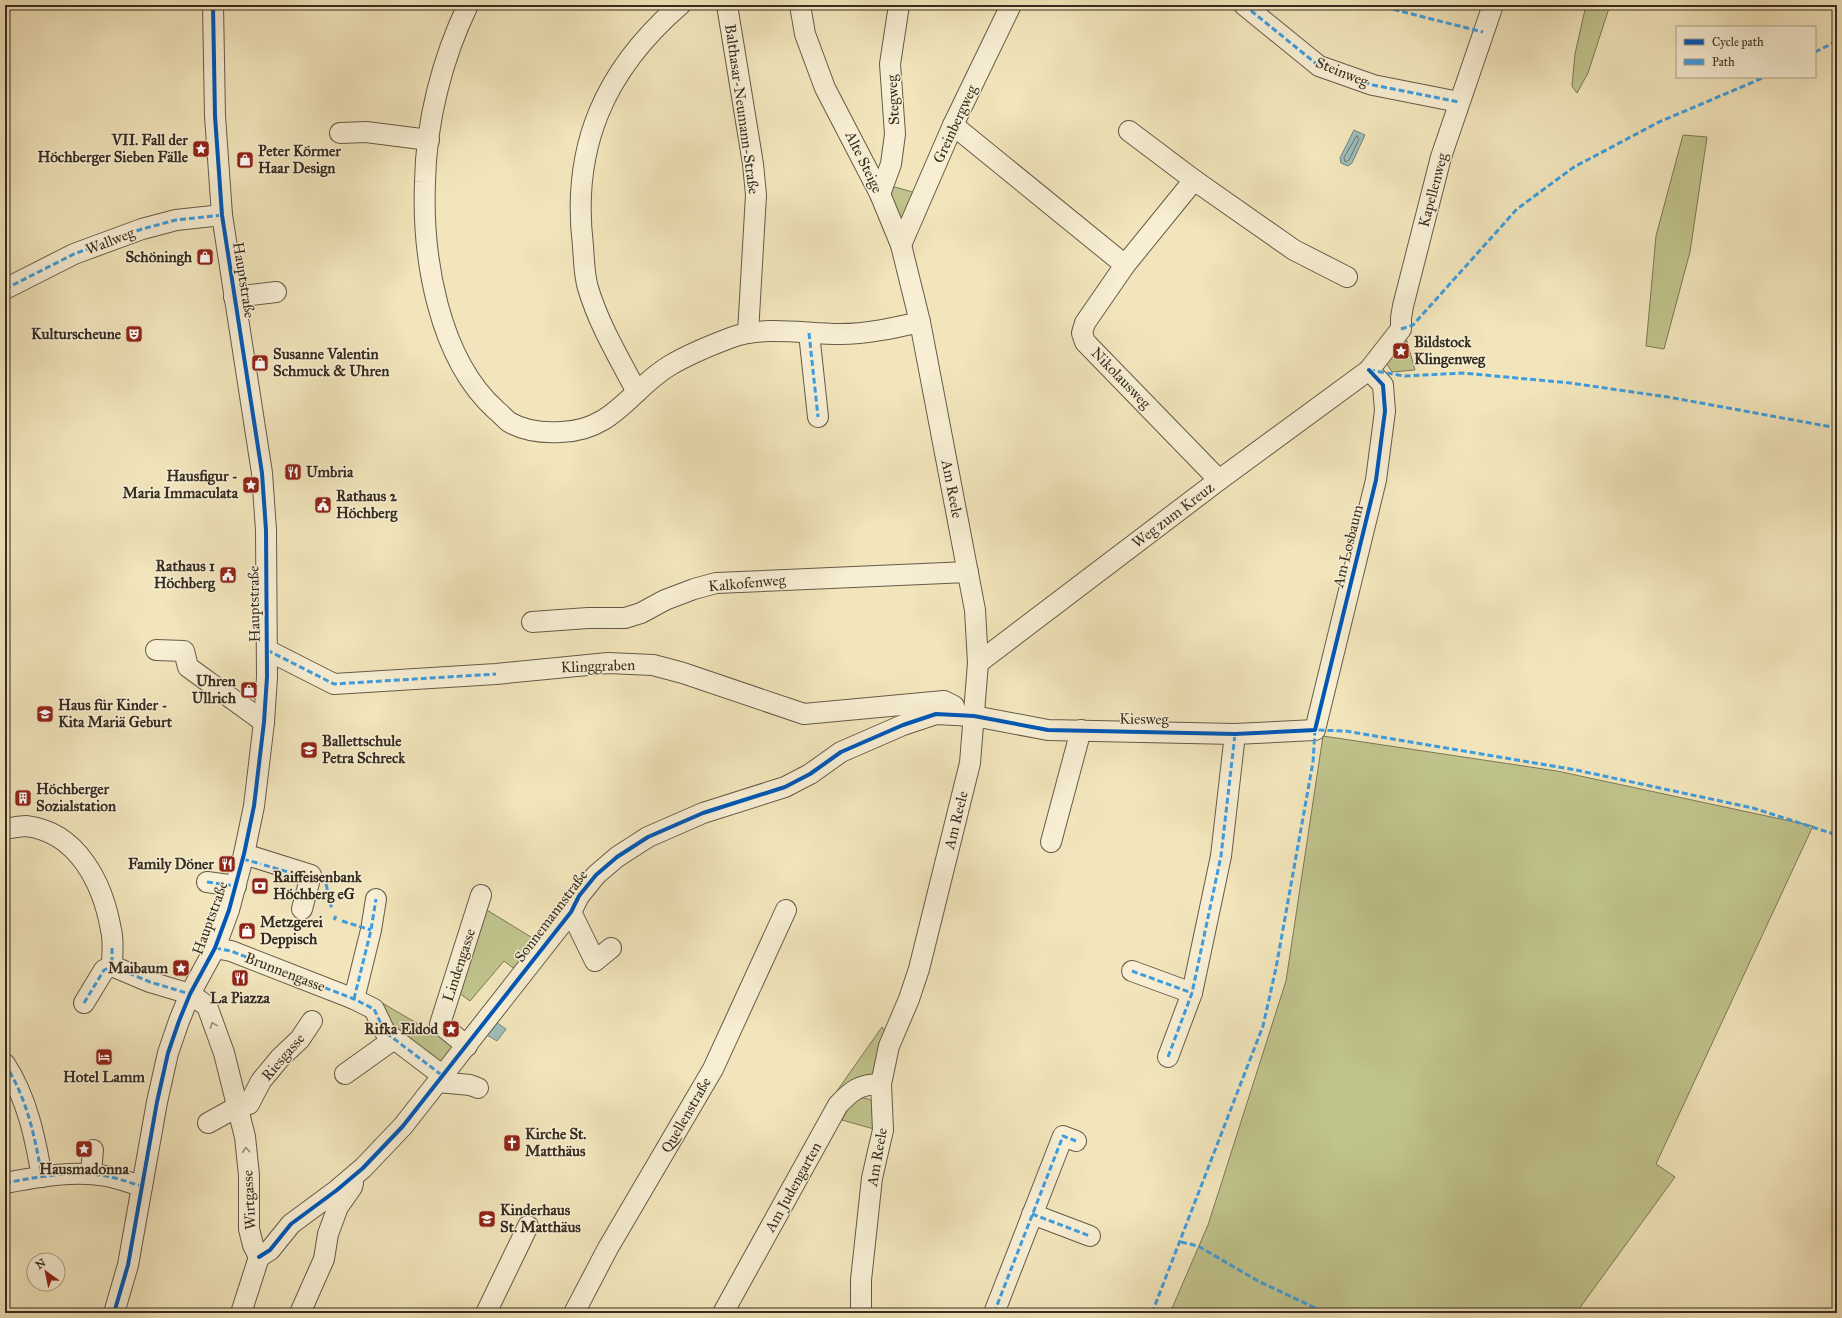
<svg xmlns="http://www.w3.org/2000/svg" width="1842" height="1318" font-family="'IM FELL Great Primer',serif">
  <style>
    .green { fill: #c0c38c; stroke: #7b7857 }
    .water { fill: #9dbdb9; stroke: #74837d }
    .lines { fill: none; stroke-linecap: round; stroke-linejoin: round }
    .shore { stroke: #6a756e; stroke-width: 1 }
    .minor-casing { stroke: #655b48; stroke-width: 22 }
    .minor { stroke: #f7eed3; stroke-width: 20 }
    .quiet { stroke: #3e9de0; stroke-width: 3; stroke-dasharray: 6 3; stroke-linecap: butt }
    .cycleway-casing { stroke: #f7eed3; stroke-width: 6 }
    .cycleway { stroke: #0057b8; stroke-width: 4 }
    .oneway { stroke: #968e7a }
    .labels { text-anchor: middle; stroke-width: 3; stroke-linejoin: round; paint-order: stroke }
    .street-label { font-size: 15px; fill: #362d22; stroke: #f7eed3 }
    .poi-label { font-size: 15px; font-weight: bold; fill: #362d22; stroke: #f7eed3; text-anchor: start }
  </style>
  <rect width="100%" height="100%" fill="#f2e5bb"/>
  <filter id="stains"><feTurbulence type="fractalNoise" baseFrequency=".005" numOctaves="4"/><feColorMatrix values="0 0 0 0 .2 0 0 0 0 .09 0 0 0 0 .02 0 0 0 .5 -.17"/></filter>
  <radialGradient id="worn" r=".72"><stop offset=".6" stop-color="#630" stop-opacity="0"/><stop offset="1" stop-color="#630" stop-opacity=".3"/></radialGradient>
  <!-- green -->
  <g class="green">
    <polygon points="1586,5 1610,5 1588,73 1577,93 1572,86 1575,54"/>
    <polygon points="1683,135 1707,137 1690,252 1664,349 1646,346 1656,236"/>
    <polygon points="895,187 916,193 902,224 887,188"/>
    <polygon points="1406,338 1415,370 1392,372 1383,358"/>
    <polygon points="1323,736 1557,771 1813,826 1656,1164 1675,1177 1576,1313 1170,1313 1208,1225 1286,981"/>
    <polygon points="482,907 544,945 521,974 504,961 470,1001 455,990"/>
    <polygon points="328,982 384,1004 456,1046 440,1067 389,1035 353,1006"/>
    <polygon points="882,1027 885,1032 876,1069 872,1076 832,1098"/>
    <path d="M863,1098L869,1099L876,1105L874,1129L842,1120C847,1110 852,1101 863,1098Z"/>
  </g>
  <!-- water -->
  <g class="water">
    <polygon points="1354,130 1365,135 1352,163 1348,166 1341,163 1340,158"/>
    <polygon points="496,1022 506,1029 497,1041 487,1035"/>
  </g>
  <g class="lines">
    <!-- shore -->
    <polygon class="shore" points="1357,136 1359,139 1349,160 1345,162 1344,158"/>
    <defs>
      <g id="minor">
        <path d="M468,5C442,59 426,122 425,182C422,256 438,358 496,410C500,413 505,419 509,422C524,431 544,433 561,432C613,431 630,390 669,366C687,355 709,346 730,338C764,325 804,334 840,334C867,334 894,328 920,322"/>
        <polyline points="727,5 753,164 756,195 748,333"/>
        <polyline points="800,5 805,34 825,88 880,194 901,245 920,322 975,610 978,663 970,763 919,969 909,999 889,1046 881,1084 883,1130 872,1178 861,1280 861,1313"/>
        <polyline points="1244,5 1319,66 1373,85 1459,102"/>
        <polyline points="953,125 1125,265 1085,323 1082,333 1085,342 1219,480"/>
        <polyline points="340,133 366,132 429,140"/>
        <polyline points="1194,180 1294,250 1347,277"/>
        <polyline points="880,194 891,164 895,134 890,64 899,5"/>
        <polyline points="901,245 953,125 1011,5"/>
        <polyline points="1125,265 1194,180 1129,131"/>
        <polyline points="5,289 74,254 142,229 176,220 222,215"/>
        <polyline points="234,297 276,292"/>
        <polyline points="809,333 818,417"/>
        <path d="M637,392C619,358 599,325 588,288C584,275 584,259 583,246C571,146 605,70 680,5"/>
        <polyline points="532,622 588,618 625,618 641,613 665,600 694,589 716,583 968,572"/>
        <polyline points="156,650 184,651 188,667 264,722"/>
        <polyline points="267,650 334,684 496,674 608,663 653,665 683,673 804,714 944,701 954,706"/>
        <polyline points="978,663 1219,480 1369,370 1401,329 1401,318 1403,306 1441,157 1493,5"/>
        <path d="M5,829C12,828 20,826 26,826C78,832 103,884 111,930C114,941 112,955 112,966"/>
        <polyline points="1051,842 1081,730"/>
        <polyline points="244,854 311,875 302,909"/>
        <polyline points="207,882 236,886"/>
        <polyline points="571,912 595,961 611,948"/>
        <polyline points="215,948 231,951 354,999 374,1009 385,1032 443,1076"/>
        <polyline points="112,966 150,982 190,994 207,1006 224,1053 245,1137 249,1175 249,1229 253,1245 259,1257 241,1313"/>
        <polyline points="1132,971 1192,993"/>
        <polyline points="354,999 371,930 376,899"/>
        <polyline points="84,1003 104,970 112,966"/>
        <polyline points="467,1046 440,1024 481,895"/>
        <polyline points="1168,1057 1192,993 1221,856 1235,734"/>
        <path d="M5,1064C27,1098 35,1137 42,1177"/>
        <polyline points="345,1074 394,1039"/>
        <polyline points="438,1082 470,1085 478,1088"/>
        <polyline points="208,1123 237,1107 249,1104 261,1081 280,1058 300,1039 312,1021"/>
        <polyline points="91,1174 93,1150"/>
        <path d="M5,1183C38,1177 73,1170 106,1176C118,1178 130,1183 142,1186"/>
        <polyline points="1032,1214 1090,1236"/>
        <polyline points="259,1257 270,1250 291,1224 337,1190 363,1168 403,1126 571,912 579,896 596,875 617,857 648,837 703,813 785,787 810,774 841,752 903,725 936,714 974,716 1048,730 1235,734 1315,730 1376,480 1385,411 1383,385 1369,370"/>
        <polyline points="114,1313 128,1265 157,1102 168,1053 179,1021 190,994 215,948 229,910 244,854 254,806 264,722 267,677 266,530 262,473 222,215 215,116 213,5"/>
        <polyline points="300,1313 324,1259 328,1234 338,1207 352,1187 353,1183"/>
        <polyline points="486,1313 528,1226"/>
        <polyline points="574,1313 608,1248 713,1069 786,910"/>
        <path d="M723,1313L838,1105C852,1090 860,1084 881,1084"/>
        <polyline points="994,1313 1063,1136 1076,1141"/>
      </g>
    </defs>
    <!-- minor casing -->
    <use href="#minor" class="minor-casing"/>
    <!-- minor -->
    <use href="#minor" class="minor"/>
    <!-- quiet -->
    <g class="quiet">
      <polyline points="1244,5 1319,66 1373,85 1459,102"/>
      <polyline points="1376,5 1483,32"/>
      <polyline points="1815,52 1837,41"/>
      <polyline points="5,289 74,254 142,229 176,220 222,215"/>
      <polyline points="1401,329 1413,325 1517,209 1574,167 1659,122 1765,77"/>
      <polyline points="809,333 818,417"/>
      <polyline points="1369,370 1405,376 1463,373 1570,383 1668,397 1837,428"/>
      <polyline points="267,650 334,684 496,674"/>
      <polyline points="243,859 261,864"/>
      <polyline points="264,865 316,880"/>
      <polyline points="207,882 236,886"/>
      <polyline points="326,884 332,910"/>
      <polyline points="334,920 336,916"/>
      <polyline points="342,921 371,930"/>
      <polyline points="112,948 112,966"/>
      <polyline points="215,948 231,951 354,999 374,1009 385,1032 443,1076"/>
      <polyline points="112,966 150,982 190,994"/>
      <polyline points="1132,971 1192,993"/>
      <polyline points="354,999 371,930 376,899"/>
      <polyline points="84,1003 104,970 112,966"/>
      <polyline points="1168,1057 1192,993 1221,856 1235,734"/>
      <path d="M5,1064C27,1098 35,1137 42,1177"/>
      <path d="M5,1183C38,1177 73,1170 106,1176C118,1178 130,1183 142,1186"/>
      <polyline points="1032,1214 1090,1236"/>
      <polyline points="1181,1242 1198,1246 1258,1281 1326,1313"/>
      <polyline points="994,1313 1063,1136 1076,1141"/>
      <polyline points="1152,1313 1263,1026 1276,968 1313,762 1315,730 1346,731 1576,770 1753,808 1837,835"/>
    </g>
    <defs>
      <g id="cycleway">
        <polyline points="259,1257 270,1250 291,1224 337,1190 363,1168 403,1126 571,912 579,896 596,875 617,857 648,837 703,813 785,787 810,774 841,752 903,725 936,714 974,716 1048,730 1235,734 1315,730 1376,480 1385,411 1383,385 1369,370"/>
        <polyline points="114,1313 128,1265 157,1102 168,1053 179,1021 190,994 215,948 229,910 244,854 254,806 264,722 267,677 266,530 262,473 222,215 215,116 213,5"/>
      </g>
    </defs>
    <!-- cycleway casing -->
    <use href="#cycleway" class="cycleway-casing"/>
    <!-- cycleway -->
    <use href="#cycleway" class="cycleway"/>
  </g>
  <!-- one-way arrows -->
  <defs><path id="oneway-chevron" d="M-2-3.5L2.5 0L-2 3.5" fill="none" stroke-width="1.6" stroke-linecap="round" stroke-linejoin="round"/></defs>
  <g class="oneway">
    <use href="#oneway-chevron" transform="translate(213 1025) rotate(-110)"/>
    <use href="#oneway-chevron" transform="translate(246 1150) rotate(-95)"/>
  </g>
  <!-- icons -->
  <defs>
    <symbol id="sight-square" viewBox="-11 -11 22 22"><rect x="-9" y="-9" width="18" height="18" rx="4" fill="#8f2418" stroke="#f7eed3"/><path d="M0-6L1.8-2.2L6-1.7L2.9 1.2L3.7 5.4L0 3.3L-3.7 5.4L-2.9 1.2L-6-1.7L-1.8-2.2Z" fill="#fff"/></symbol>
    <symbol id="shop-square" viewBox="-11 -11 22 22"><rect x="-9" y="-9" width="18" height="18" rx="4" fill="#8f2418" stroke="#f7eed3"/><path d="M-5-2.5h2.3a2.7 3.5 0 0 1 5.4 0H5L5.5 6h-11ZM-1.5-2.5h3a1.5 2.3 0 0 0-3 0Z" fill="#fff"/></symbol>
    <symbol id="theatre-square" viewBox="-11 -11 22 22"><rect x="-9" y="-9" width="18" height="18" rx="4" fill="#8f2418" stroke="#f7eed3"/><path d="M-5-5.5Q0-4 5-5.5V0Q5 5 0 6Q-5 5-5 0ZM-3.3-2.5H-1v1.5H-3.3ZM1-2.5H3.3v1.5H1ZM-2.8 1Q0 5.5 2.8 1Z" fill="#fff"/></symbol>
    <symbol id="restaurant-square" viewBox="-11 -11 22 22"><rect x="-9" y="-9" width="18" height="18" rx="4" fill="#8f2418" stroke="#f7eed3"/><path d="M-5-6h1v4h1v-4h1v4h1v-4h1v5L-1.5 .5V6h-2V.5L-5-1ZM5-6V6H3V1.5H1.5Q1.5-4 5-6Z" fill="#fff"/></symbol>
    <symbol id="civic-square" viewBox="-11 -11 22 22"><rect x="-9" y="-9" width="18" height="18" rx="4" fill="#8f2418" stroke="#f7eed3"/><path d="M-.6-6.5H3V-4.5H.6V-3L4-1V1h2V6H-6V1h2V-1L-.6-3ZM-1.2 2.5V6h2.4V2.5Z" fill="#fff"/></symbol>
    <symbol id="school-square" viewBox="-11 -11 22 22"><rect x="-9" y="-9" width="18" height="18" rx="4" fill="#8f2418" stroke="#f7eed3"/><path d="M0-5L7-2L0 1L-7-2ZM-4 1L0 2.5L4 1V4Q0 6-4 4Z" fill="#fff"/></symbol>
    <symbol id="building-square" viewBox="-11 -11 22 22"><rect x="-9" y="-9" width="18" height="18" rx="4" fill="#8f2418" stroke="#f7eed3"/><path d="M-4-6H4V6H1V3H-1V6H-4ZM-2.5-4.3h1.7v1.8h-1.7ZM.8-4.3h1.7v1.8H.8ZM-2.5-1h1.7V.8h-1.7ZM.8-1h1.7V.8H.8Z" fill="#fff"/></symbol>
    <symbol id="bank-square" viewBox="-11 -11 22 22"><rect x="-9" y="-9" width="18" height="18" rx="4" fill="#8f2418" stroke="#f7eed3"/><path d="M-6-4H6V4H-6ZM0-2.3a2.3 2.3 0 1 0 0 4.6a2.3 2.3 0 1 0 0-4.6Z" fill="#fff"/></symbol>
    <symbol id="hotel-square" viewBox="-11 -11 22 22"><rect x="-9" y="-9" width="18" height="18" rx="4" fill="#8f2418" stroke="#f7eed3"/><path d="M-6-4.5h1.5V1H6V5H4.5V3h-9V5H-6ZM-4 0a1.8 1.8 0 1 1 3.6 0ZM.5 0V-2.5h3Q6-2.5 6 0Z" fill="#fff"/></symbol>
    <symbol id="church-square" viewBox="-11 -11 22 22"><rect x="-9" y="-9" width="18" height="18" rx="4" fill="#8f2418" stroke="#f7eed3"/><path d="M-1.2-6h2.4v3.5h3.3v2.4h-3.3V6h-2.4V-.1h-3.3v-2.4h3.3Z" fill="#fff"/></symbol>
  </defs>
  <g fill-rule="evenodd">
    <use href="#sight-square" x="191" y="139" width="20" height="20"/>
    <use href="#shop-square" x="235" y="150" width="20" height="20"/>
    <use href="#shop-square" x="195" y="247" width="20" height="20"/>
    <use href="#theatre-square" x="124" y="324" width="20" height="20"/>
    <use href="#sight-square" x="1391" y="341" width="20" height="20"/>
    <use href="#shop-square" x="250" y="353" width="20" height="20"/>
    <use href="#restaurant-square" x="283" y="462" width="20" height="20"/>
    <use href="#sight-square" x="241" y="475" width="20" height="20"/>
    <use href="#civic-square" x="313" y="495" width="20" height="20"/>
    <use href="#civic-square" x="218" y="565" width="20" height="20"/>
    <use href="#shop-square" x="239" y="680" width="20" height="20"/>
    <use href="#school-square" x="35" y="704" width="20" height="20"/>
    <use href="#school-square" x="299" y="740" width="20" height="20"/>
    <use href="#building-square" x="13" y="788" width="20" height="20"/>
    <use href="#restaurant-square" x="217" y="854" width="20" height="20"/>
    <use href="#bank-square" x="250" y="876" width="20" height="20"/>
    <use href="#shop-square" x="237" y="921" width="20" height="20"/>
    <use href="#sight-square" x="171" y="958" width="20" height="20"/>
    <use href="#restaurant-square" x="230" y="968" width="20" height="20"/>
    <use href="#sight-square" x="441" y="1019" width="20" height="20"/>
    <use href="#hotel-square" x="94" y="1047" width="20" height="20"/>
    <use href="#church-square" x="502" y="1133" width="20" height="20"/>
    <use href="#sight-square" x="74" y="1139" width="20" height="20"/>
    <use href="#school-square" x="477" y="1209" width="20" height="20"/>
  </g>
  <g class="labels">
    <!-- street labels -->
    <g class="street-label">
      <text transform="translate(1342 72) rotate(22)" y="5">Steinweg</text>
      <text transform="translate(893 100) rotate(-93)" y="5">Stegweg</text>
      <text transform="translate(742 109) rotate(82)" y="5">Balthasar-Neumann-Straße</text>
      <text transform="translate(955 124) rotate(-65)" y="5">Greinbergweg</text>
      <text transform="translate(864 162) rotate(64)" y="5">Alte Steige</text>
      <text transform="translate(1433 190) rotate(-75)" y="5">Kapellenweg</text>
      <text transform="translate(110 241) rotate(-21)" y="5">Wallweg</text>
      <text transform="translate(244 280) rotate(81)" y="5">Hauptstraße</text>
      <text transform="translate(1121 378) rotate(46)" y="5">Nikolausweg</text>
      <text transform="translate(952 489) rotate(79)" y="5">Am Reele</text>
      <text transform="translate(1173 515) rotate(-37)" y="5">Weg zum Kreuz</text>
      <text transform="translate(1348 546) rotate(-76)" y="5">Am Losbaum</text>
      <text transform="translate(747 583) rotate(-5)" y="5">Kalkofenweg</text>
      <text transform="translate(254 604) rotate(-91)" y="5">Hauptstraße</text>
      <text transform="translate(598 666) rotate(-2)" y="5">Klinggraben</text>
      <text transform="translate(1144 719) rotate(1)" y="5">Kiesweg</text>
      <text transform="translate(956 820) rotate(-76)" y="5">Am Reele</text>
      <text transform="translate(551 916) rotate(-53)" y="5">Sonnemannstraße</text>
      <text transform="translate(210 918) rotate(-70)" y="5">Hauptstraße</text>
      <text transform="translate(459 965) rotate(-72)" y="5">Lindengasse</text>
      <text transform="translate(285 972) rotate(21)" y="5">Brunnengasse</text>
      <text transform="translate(283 1057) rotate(-49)" y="5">Riesgasse</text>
      <text transform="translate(686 1115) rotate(-60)" y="5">Quellenstraße</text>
      <text transform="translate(877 1157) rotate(-80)" y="5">Am Reele</text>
      <text transform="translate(793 1187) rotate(-61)" y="5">Am Judengarten</text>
      <text transform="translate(249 1200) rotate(-93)" y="5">Wirtgasse</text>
    </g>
    <!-- poi labels -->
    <g class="poi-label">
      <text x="188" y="145" text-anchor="end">VII. Fall der<tspan x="188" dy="17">Höchberger Sieben Fälle</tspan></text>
      <text x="258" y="156">Peter Körmer<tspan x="258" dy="17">Haar Design</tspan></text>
      <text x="192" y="262" text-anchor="end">Schöningh</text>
      <text x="121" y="339" text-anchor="end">Kulturscheune</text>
      <text x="1414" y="347">Bildstock<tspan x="1414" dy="17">Klingenweg</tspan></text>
      <text x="273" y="359">Susanne Valentin<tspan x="273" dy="17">Schmuck &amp; Uhren</tspan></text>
      <text x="306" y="477">Umbria</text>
      <text x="238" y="481" text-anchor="end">Hausfigur -<tspan x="238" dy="17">Maria Immaculata</tspan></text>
      <text x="336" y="501">Rathaus 2<tspan x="336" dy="17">Höchberg</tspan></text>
      <text x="215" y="571" text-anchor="end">Rathaus 1<tspan x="215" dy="17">Höchberg</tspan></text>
      <text x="236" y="686" text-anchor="end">Uhren<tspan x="236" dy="17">Ullrich</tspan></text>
      <text x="58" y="710">Haus für Kinder -<tspan x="58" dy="17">Kita Mariä Geburt</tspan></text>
      <text x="322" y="746">Ballettschule<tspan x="322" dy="17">Petra Schreck</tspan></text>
      <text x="36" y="794">Höchberger<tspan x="36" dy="17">Sozialstation</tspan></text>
      <text x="214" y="869" text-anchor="end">Family Döner</text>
      <text x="273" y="882">Raiffeisenbank<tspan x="273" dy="17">Höchberg eG</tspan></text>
      <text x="260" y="927">Metzgerei<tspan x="260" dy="17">Deppisch</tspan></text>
      <text x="168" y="973" text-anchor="end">Maibaum</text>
      <text x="240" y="1003" text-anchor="middle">La Piazza</text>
      <text x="438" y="1034" text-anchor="end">Rifka Eldod</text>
      <text x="104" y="1082" text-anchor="middle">Hotel Lamm</text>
      <text x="525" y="1139">Kirche St.<tspan x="525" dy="17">Matthäus</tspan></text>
      <text x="84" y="1174" text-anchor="middle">Hausmadonna</text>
      <text x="500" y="1215">Kinderhaus<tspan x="500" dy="17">St. Matthäus</tspan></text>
    </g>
  </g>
  <!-- margin -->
  <rect width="1842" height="1318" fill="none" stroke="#f2e5bb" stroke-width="20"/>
  <rect x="6" y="6" width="1830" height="1306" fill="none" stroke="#362d22" stroke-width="2"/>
  <rect x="10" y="10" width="1822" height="1298" fill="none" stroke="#362d22"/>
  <!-- legend -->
  <rect x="1676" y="26" width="140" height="52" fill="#f7eed3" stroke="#aaa18c"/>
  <rect x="1684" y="39" width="20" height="6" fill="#0057b8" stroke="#aaa18c"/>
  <text x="1712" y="46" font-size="12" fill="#362d22">Cycle path</text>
  <rect x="1684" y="59" width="20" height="6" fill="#3e9de0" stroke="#aaa18c"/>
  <text x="1712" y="66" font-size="12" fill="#362d22">Path</text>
  <!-- north arrow -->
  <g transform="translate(46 1272) rotate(327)"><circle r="19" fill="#f7eed3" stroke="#aaa18c"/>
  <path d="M0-3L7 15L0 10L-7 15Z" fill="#8f2418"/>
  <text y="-6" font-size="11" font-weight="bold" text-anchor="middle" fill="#362d22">N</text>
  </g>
  <rect width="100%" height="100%" filter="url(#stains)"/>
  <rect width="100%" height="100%" fill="url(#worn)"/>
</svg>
